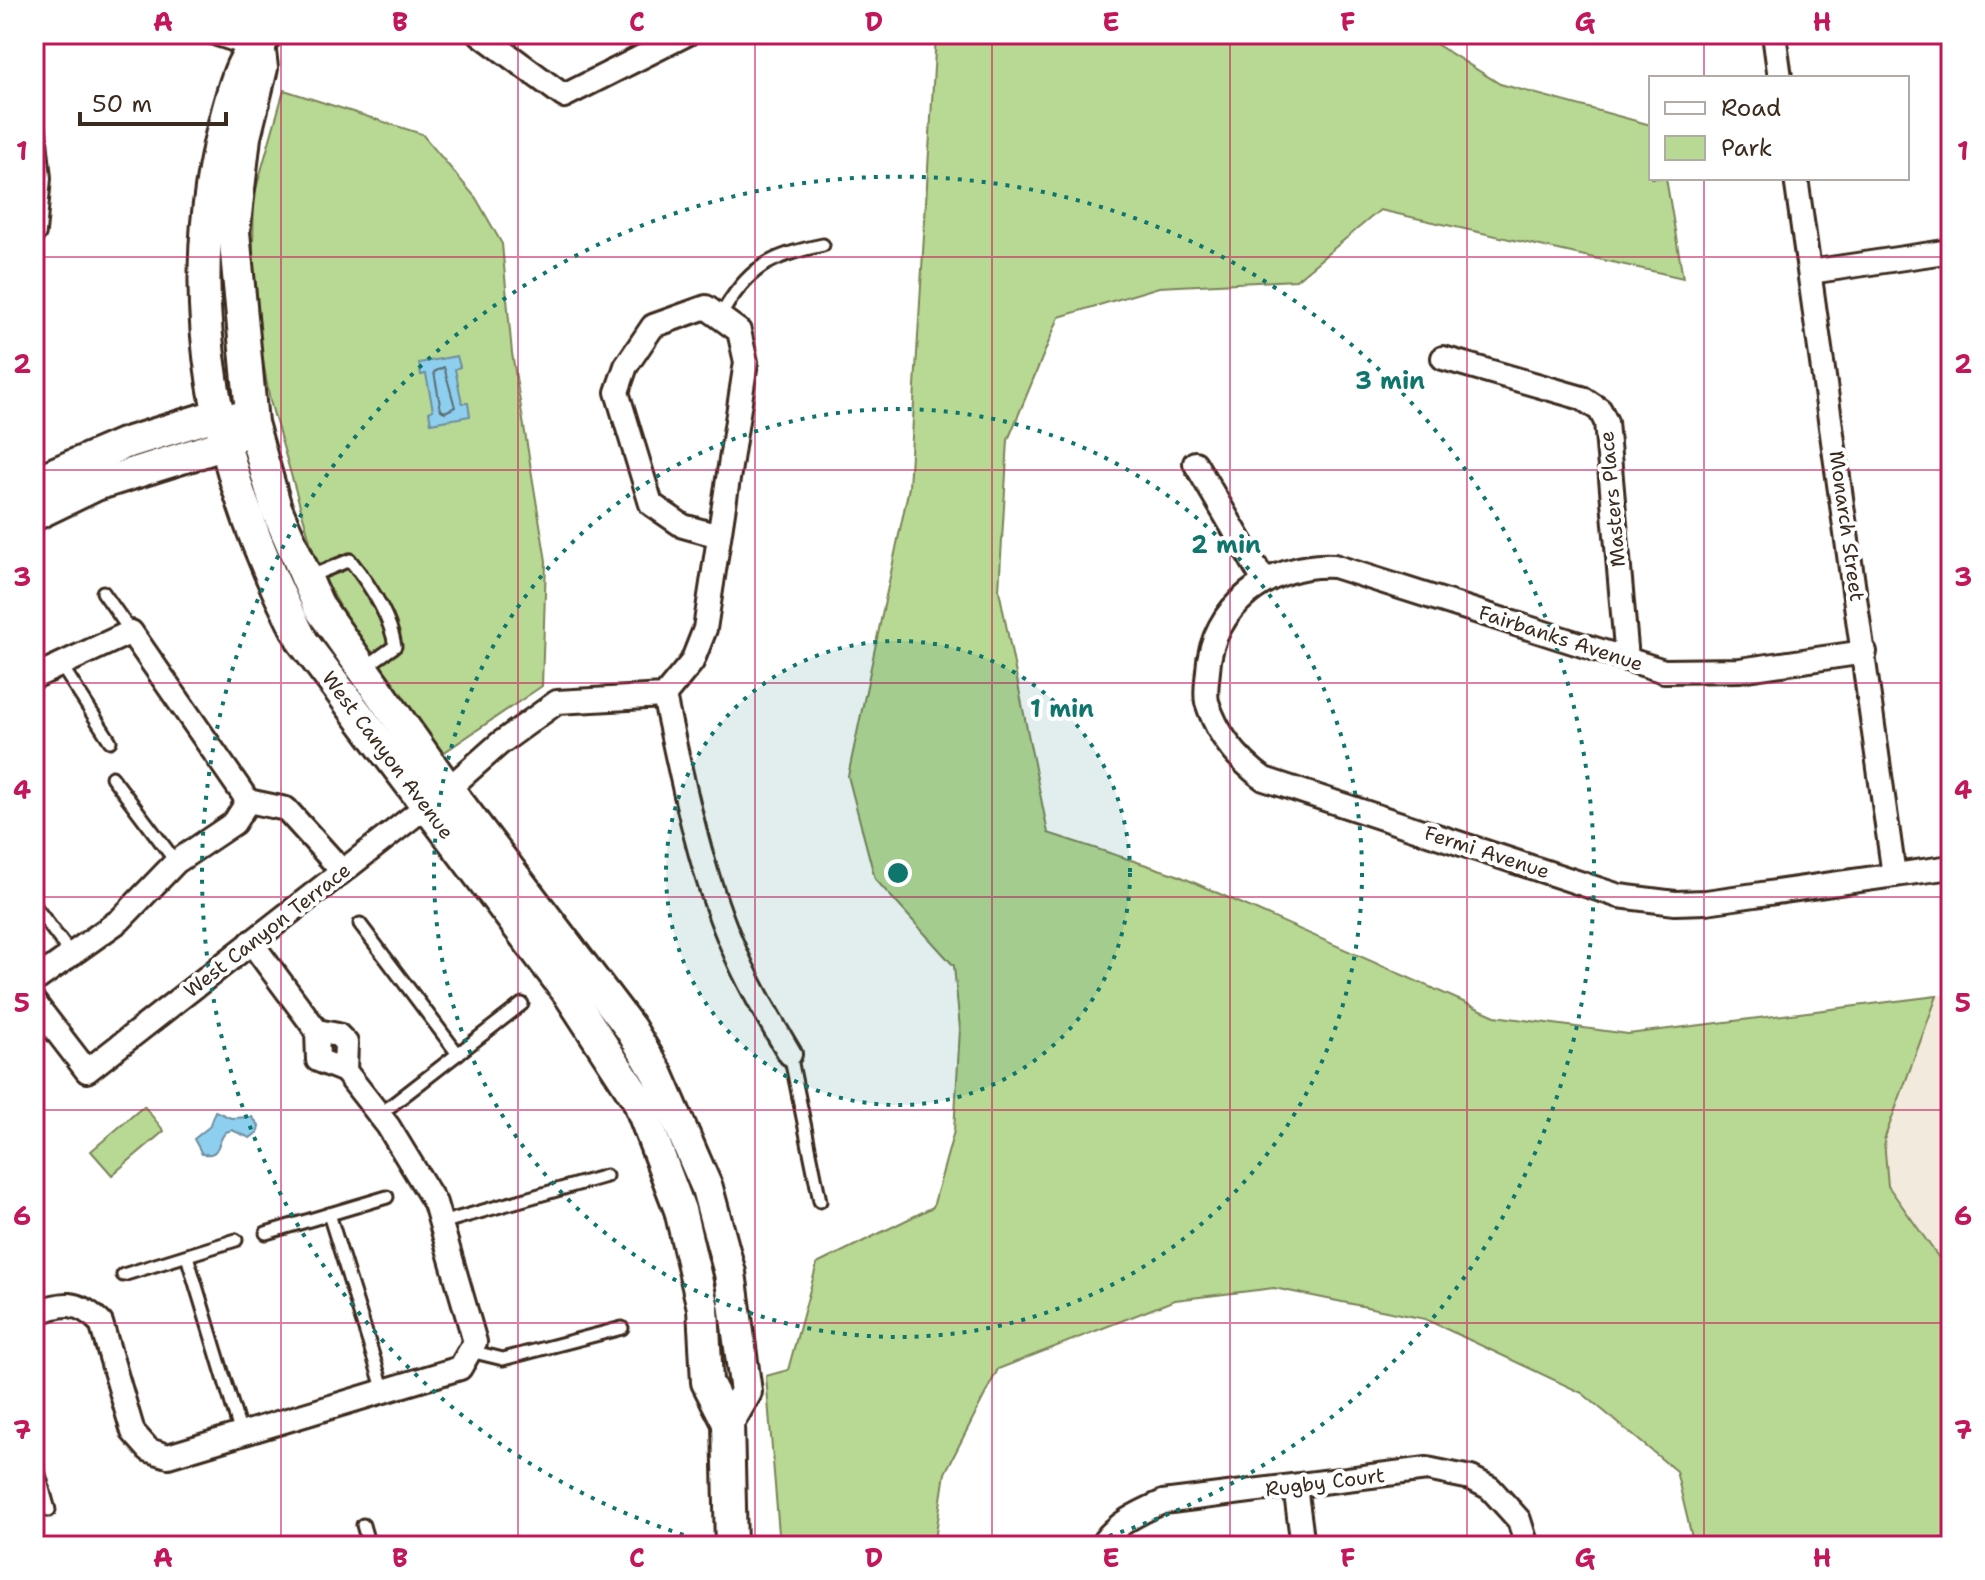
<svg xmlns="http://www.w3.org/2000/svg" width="1985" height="1580" font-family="'Shantell Sans',sans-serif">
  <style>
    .built { fill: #f2eadc }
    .green { fill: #b8d993; stroke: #7a8258; stroke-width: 2 }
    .water { fill: #8ecff0; stroke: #6d8d9c; stroke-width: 2 }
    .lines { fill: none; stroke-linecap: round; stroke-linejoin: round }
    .shore { stroke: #5c6c72; stroke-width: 2 }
    .lane-casing { stroke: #3b2a1e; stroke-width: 17 }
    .street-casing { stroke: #3b2a1e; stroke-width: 28 }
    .secondary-casing { stroke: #3b2a1e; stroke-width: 36 }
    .lane { stroke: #fff; stroke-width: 11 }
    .street { stroke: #fff; stroke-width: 22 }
    .secondary { stroke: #fff; stroke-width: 30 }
    .grid { fill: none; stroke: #c2185b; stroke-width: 2; stroke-opacity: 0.55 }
    .ring { fill: none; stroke: #0f766e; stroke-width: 4; stroke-dasharray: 4 8 }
    .labels { text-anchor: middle; stroke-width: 8; stroke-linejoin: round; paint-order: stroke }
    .street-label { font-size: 20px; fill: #3b2a1e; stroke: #fff }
    .centre { fill: #0f766e; stroke: #fff; stroke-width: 4 }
    .ring-label { font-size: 24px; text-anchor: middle; font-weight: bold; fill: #0f766e; stroke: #fff; stroke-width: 8; stroke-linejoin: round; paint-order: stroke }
    .neatline { fill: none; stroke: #c2185b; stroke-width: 3 }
    .grid-label { font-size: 26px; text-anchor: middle; font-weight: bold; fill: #c2185b }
  </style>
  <rect width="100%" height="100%" fill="#fff"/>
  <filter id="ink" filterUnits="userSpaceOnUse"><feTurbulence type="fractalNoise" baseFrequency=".0125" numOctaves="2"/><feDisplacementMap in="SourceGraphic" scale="16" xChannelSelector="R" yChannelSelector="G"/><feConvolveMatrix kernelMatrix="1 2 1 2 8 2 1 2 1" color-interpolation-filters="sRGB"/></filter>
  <g filter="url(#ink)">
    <!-- built -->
    <polygon class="built" points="1951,994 1951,1275 1888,1186 1884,1140 1937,996"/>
    <!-- green -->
    <g class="green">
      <polygon points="936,34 1420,34 1500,84 1651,125 1651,178 1666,178 1683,278 1380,210 1296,280 1159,287 1059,317 1008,440 999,590 1048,833 1177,875 1495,1016 1628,1034 1937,996 1884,1140 1888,1186 1951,1275 1951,1546 1694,1546 1676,1471 1582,1393 1425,1319 1274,1288 1175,1300 998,1369 945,1473 934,1546 780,1546 766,1376 788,1370 817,1264 933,1207 954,1131 960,1029 954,966 875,879 848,776 909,487"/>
      <polygon points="284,90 422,134 476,198 502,244 512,353 546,561 542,686 440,755 356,635 317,565 270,401 252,298 254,196"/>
      <polygon points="144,1106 164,1131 112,1175 91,1151"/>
    </g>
    <!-- water -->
    <g class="water">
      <polygon points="457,356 460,367 455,369 462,403 468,403 470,416 431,423 429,412 433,410 426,374 421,375 419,363"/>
      <path d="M215,1111L231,1118L252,1117L259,1125L258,1132L250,1138L232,1130L226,1132C216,1141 222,1157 202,1154L194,1139L209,1127Z"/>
    </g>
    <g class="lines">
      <!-- shore -->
      <polygon class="shore" points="444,367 455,407 445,412 441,410 434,372"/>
      <defs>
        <g id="lane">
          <path d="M720,317C747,268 769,256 823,245"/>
          <path d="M308,577L350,560C370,585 390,615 395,646L364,668"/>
          <polyline points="103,592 131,632"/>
          <polyline points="61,665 110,741"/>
          <polyline points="112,777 176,862"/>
          <polyline points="34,905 70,953"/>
          <polyline points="360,924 458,1054"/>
          <polyline points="790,1054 820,1201"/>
          <polyline points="379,1115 522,1004"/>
          <polyline points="329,1214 384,1391"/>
          <polyline points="441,1223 606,1176"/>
          <polyline points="266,1233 387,1197"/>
          <polyline points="187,1256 241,1434"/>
          <polyline points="123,1275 236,1240"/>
          <polyline points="34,1288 41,1311"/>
          <polyline points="470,1351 503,1359 622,1328"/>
          <polyline points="34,1456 49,1510"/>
          <polyline points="363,1525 369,1546"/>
        </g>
        <g id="street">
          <polyline points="217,34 260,48"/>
          <polyline points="480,34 564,96 687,34"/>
          <polyline points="1774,34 1780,78"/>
          <polyline points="34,131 39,178 34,232"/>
          <polyline points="1796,178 1894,875"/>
          <polyline points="1810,272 1951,251"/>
          <polyline points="1443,358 1582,398 1600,410 1606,422 1627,659"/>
          <polyline points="1195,463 1264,581"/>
          <path d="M1865,652L1740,670L1664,671L1334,566C1271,562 1211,607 1208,671C1207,681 1205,693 1207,702C1217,734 1238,760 1264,779L1619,896L1675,903L1706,902L1951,867"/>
          <polyline points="34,677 131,632 248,801 286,809 342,871"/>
          <path d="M664,696C682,777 698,863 730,940C746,980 768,1017 790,1054"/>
          <polyline points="251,942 317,1031"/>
          <polyline points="34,981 120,920 176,862 234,823 248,801"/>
          <polyline points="34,1002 87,1071 448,789 499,744 557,702 664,696 692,662 705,629 746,362 739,331 706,307 653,326 626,366 617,392 651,504 683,526 719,536"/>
          <polygon points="317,1031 338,1035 346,1043 345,1071 318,1060"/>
          <path d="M34,1314C63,1302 77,1299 101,1323L133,1432L149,1450L168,1456L460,1368L475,1342L435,1203L388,1126L345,1071"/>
          <polyline points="1295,1486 1303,1546"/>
          <path d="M1101,1546C1114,1524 1140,1512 1163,1502L1427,1469L1471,1478L1490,1488L1519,1520L1527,1546"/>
        </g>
        <g id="secondary">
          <path d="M266,34C261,47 252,51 244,62C237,74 232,94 228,108C176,296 214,473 303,642L569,994L638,1100L680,1210L703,1308L707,1382L728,1423L731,1546"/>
          <polyline points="260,51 262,68 245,137 234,232 252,423 276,508 319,607 448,789 630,1028 657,1073 707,1188 730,1273 746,1392 728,1423"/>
          <polyline points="34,482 123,444 216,415 235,419"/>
          <polyline points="34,515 96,485 223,445 238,434"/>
        </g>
      </defs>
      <!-- lane casing -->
      <use href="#lane" class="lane-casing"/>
      <!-- street casing -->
      <use href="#street" class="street-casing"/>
      <!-- secondary casing -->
      <use href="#secondary" class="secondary-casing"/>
      <!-- lane -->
      <use href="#lane" class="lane"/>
      <!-- street -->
      <use href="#street" class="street"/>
      <!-- secondary -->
      <use href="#secondary" class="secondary"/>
    </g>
  </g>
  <!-- grid -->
  <path class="grid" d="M281,34V1546M518,34V1546M755,34V1546M992,34V1546M1230,34V1546M1467,34V1546M1704,34V78M1704,178V1546M34,257H1951M34,470H1951M34,683H1951M34,897H1951M34,1110H1951M34,1323H1951"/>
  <!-- distance rings -->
  <circle cx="898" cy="873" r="232" fill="#0f766e" fill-opacity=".12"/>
  <g class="ring">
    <circle cx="898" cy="873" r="232"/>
    <circle cx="898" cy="873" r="464"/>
    <path d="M718 1545A696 696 0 1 1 1078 1545"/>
  </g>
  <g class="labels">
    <!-- street labels -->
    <g class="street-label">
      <text transform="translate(1612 499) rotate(-95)" y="7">Masters Place</text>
      <text transform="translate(1847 526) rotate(82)" y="7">Monarch Street</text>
      <text transform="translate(1561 638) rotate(18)" y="7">Fairbanks Avenue</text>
      <text transform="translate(388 755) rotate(53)" y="7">West Canyon Avenue</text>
      <text transform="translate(1487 852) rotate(18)" y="7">Fermi Avenue</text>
      <text transform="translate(267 930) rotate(-38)" y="7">West Canyon Terrace</text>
      <text transform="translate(1325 1482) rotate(-7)" y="7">Rugby Court</text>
    </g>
  </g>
  <circle cx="898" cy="873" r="12" class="centre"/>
  <g class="ring-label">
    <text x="1390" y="389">3 min</text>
    <text x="1226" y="553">2 min</text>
    <text x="1062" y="717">1 min</text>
  </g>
  <!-- margin -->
  <rect width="1985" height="1580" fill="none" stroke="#fff" stroke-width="88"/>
  <!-- legend -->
  <rect x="1649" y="76" width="260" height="104" fill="#ffffff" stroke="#b1aaa5" stroke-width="2"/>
  <rect x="1665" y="102" width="40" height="12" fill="#ffffff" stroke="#b1aaa5" stroke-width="2"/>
  <text x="1721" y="116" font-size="24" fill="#3b2a1e">Road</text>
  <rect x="1665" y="136" width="40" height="24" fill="#b8d993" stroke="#b1aaa5" stroke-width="2"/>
  <text x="1721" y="156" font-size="24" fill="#3b2a1e">Park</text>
  <!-- scale -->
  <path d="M80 112v12h146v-12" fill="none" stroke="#3b2a1e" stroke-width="4"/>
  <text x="92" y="112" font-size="24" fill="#3b2a1e" stroke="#ffffff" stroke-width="6" paint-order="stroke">50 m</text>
  <rect x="44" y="44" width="1897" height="1492" class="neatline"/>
  <g class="grid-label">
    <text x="163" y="31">A</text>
    <text x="400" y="31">B</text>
    <text x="637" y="31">C</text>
    <text x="874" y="31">D</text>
    <text x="1111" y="31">E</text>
    <text x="1348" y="31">F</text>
    <text x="1585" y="31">G</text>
    <text x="1822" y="31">H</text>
    <text x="22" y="160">1</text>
    <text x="1963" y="160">1</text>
    <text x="22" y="373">2</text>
    <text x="1963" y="373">2</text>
    <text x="22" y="586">3</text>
    <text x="1963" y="586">3</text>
    <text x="22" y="799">4</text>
    <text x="1963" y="799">4</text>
    <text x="22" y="1012">5</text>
    <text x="1963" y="1012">5</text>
    <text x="22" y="1225">6</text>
    <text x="1963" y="1225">6</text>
    <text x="22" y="1439">7</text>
    <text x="1963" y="1439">7</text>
    <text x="163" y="1567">A</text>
    <text x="400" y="1567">B</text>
    <text x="637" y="1567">C</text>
    <text x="874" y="1567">D</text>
    <text x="1111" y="1567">E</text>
    <text x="1348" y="1567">F</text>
    <text x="1585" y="1567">G</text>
    <text x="1822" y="1567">H</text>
  </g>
</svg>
